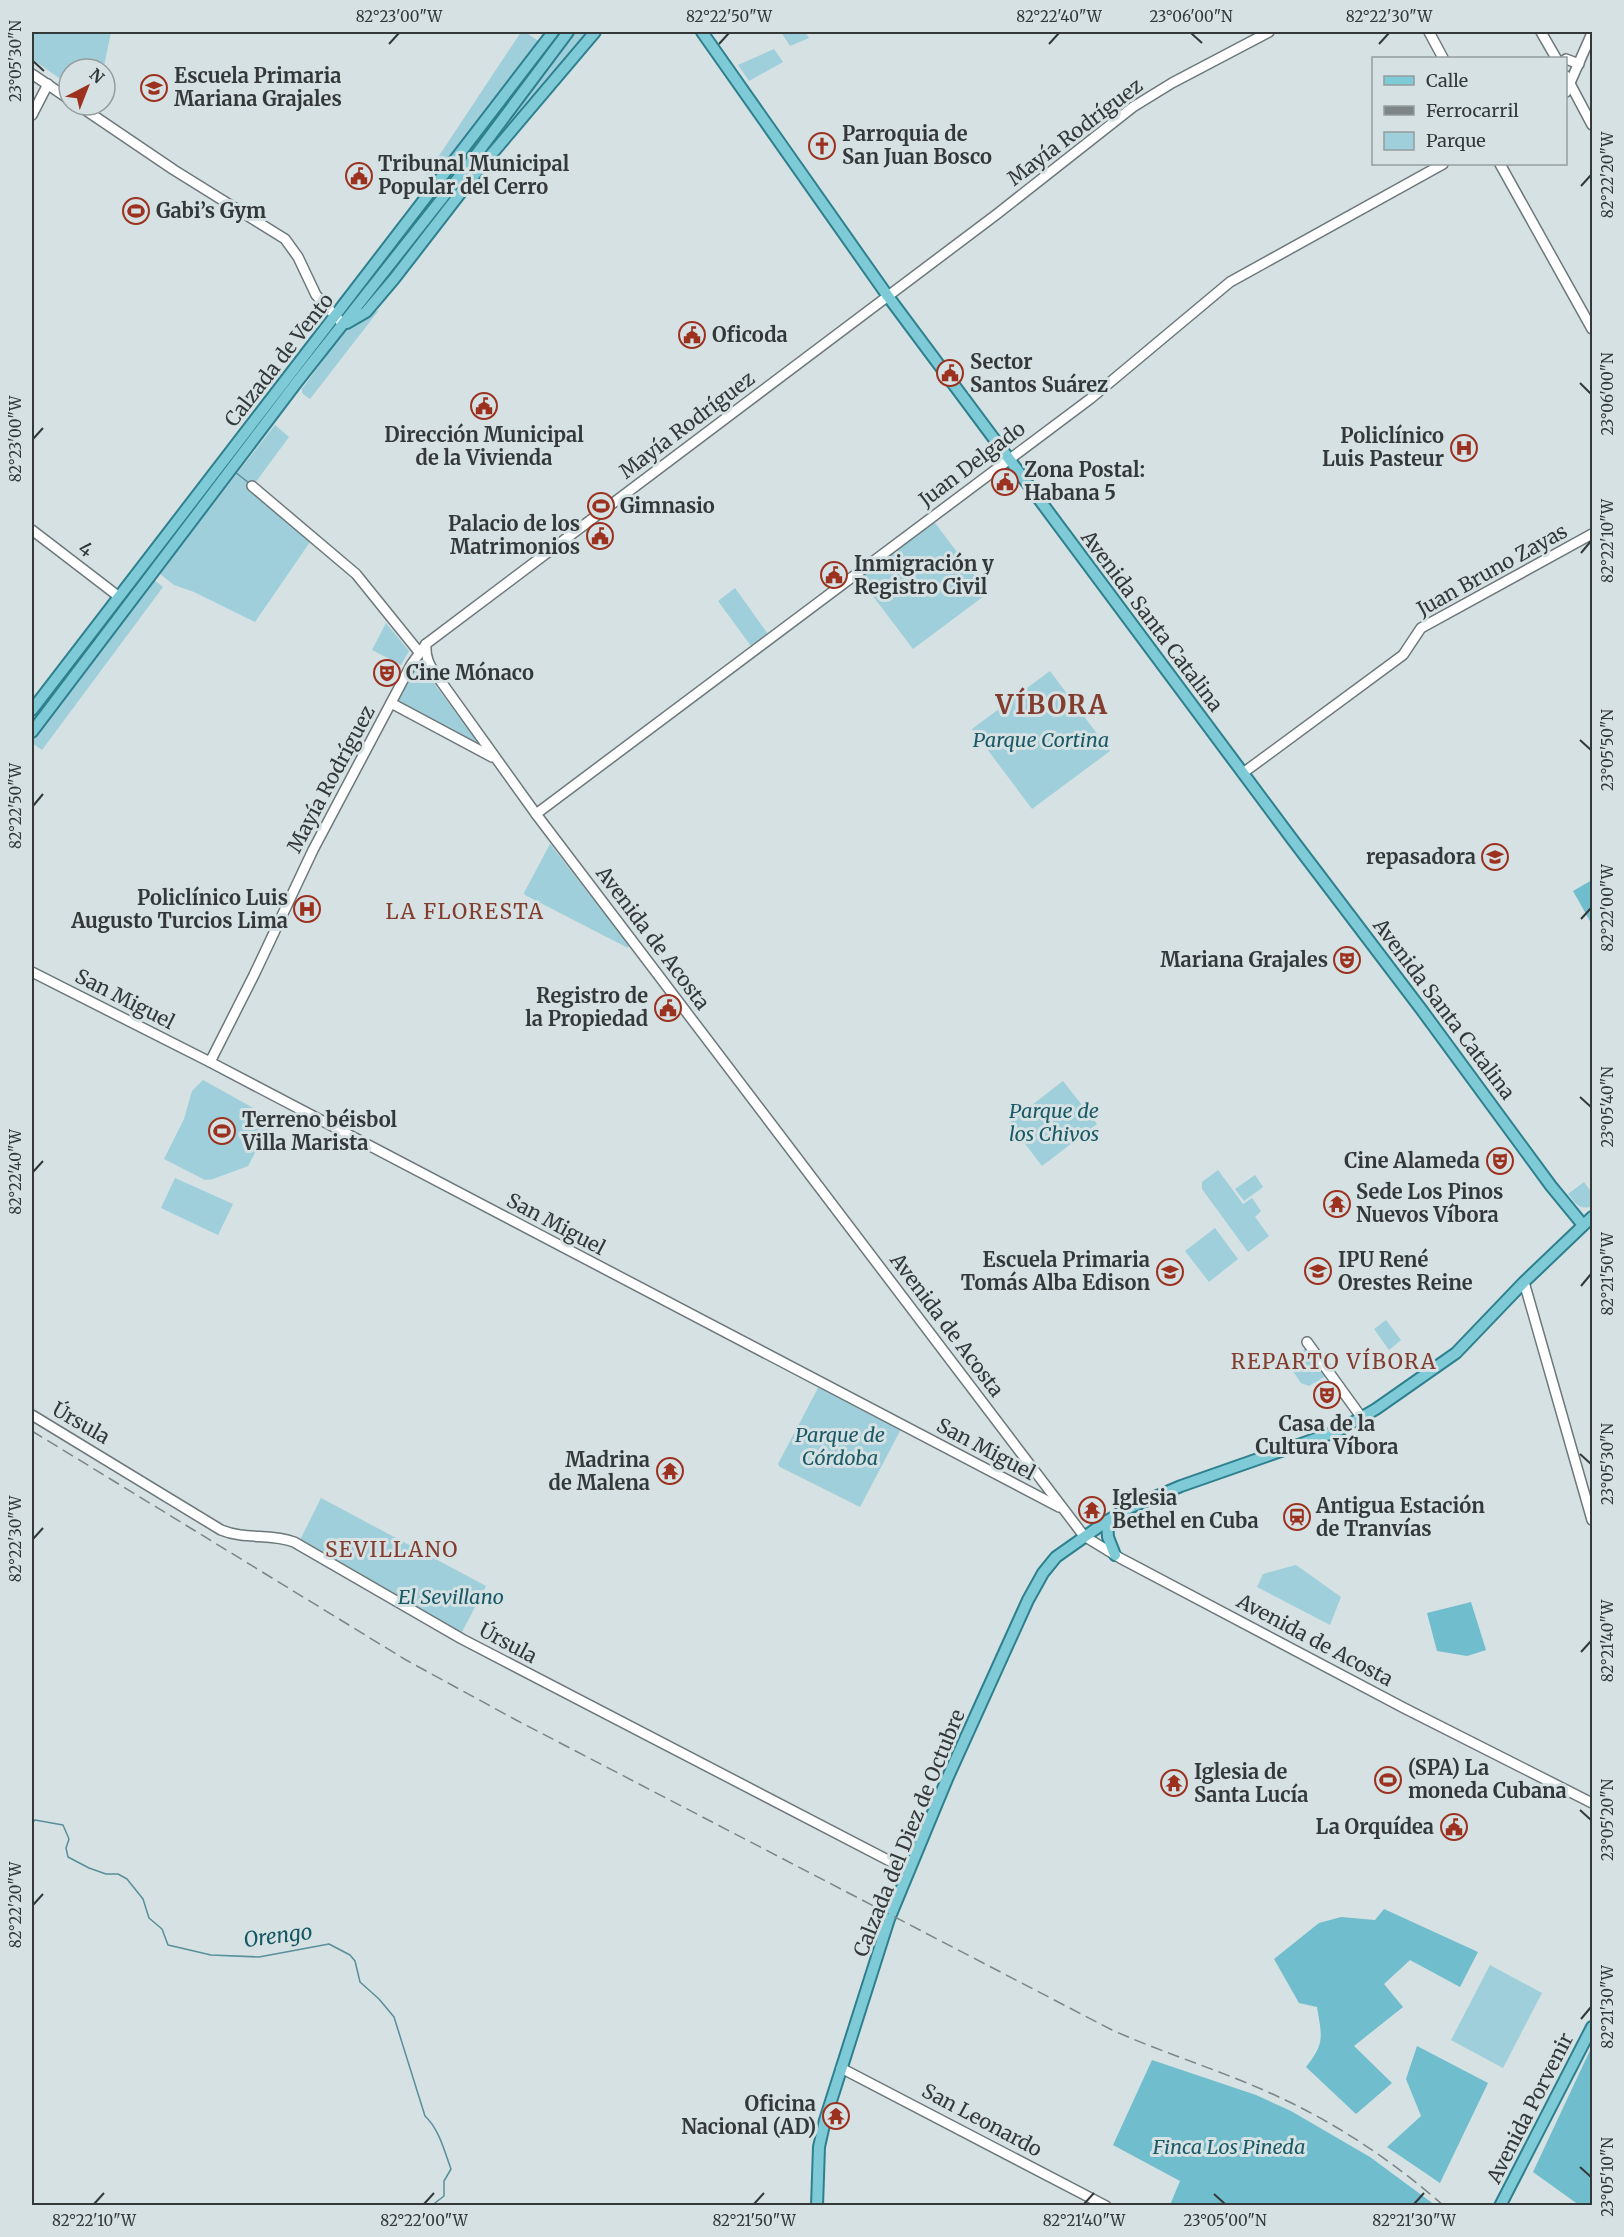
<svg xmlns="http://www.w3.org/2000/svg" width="1624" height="2237" font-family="Merriweather,serif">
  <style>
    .green { fill: #9fcfda }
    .forest { fill: #70bdcd }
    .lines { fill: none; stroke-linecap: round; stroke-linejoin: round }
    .stream { stroke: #588f9a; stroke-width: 1.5 }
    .secondary-casing { stroke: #6d787a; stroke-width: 12 }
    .primary-casing { stroke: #2e808e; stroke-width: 14 }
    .secondary { stroke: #fff; stroke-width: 9 }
    .primary { stroke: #7fcad7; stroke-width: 10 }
    .rail { stroke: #7d8586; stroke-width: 1.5; stroke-dasharray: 12 6; stroke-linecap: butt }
    .ticks { fill: none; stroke: #343839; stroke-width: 2 }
    .labels { text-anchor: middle; stroke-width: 6; stroke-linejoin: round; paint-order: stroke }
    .poi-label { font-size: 20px; font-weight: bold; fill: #343839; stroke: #d5e1e3; text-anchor: start }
    .street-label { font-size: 20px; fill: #343839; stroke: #d5e1e3 }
    .park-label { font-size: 20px; font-style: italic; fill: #1a5a66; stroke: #d5e1e3 }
    .neighbourhood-label { font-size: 21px; letter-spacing: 1.5px; fill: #833d2f; stroke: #d5e1e3 }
    .water-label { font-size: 21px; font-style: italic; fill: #155763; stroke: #d5e1e3 }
    .district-label { font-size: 26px; font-weight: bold; letter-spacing: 1.5px; fill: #833d2f; stroke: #d5e1e3 }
    .neatline { fill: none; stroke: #343839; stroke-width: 2 }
    .ticks-label { font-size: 15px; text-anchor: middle; fill: #343839 }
  </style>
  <rect width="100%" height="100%" fill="#d5e1e3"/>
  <!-- green -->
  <g class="green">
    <polygon points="32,32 111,32 104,66 101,69 69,69 69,85 32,59"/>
    <polygon points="521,32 525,32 540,42 438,177 425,177"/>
    <polygon points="560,32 564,32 466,162 454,172"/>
    <polygon points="576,32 588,32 527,105 501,129"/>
    <polygon points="781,32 805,32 809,38 790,46"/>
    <polygon points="774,49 783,62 749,81 738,65"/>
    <polygon points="379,310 310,399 302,393 302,389 349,325"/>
    <polygon points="331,329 333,331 32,725 32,715 225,462"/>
    <polygon points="275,425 289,437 250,490 310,542 255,622 194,592 174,585 159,573"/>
    <polygon points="932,519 988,593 913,649 857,575"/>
    <polygon points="154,580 163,587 42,750 32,743 32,736"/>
    <polygon points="735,588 768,634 751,646 718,601"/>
    <polygon points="386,623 409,651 401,665 372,650"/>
    <polygon points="420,669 430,678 480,745 399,701 398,697 413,670"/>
    <polygon points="1050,671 1110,751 1032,809 972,729"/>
    <polygon points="550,844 629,945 628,948 525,895 524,893"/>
    <polygon points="203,1080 271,1118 263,1138 248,1166 232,1172 213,1179 205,1180 164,1159 184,1119 192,1091"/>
    <polygon points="1063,1081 1097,1124 1042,1166 1009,1123"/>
    <polygon points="1218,1170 1243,1204 1252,1198 1261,1211 1255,1217 1269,1236 1248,1252 1202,1189 1202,1182"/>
    <polygon points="1255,1175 1263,1187 1244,1201 1235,1189"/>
    <polygon points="175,1178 233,1204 218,1235 161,1208"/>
    <path d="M1584,1182L1592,1193V1206C1580,1211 1575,1203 1568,1194Z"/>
    <polygon points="1215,1228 1238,1259 1209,1282 1185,1251"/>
    <polygon points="1386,1320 1401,1340 1389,1350 1374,1329"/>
    <polygon points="1305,1349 1326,1376 1309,1386 1301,1383 1287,1363"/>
    <polygon points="819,1386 899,1426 900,1431 860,1507 780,1467 778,1464"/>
    <polygon points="321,1498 486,1586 462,1632 459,1632 300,1540"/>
    <polygon points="1296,1565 1341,1597 1330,1625 1257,1587 1263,1574"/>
    <polygon points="1490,1965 1542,1993 1503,2068 1451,2040"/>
  </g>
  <!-- forest -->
  <g class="forest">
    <polygon points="1592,880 1592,922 1591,923 1573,891"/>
    <polygon points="1471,1602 1486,1650 1467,1656 1437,1651 1427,1613"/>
    <path d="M1384,1909L1478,1952L1460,1987L1410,1960L1384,1984L1403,2007L1354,2046L1392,2083L1356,2114L1306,2067C1325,2043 1322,2037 1317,2007L1299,2003L1274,1959L1319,1923L1341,1917L1375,1920Z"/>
    <polygon points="1417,2046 1488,2083 1440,2183 1387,2147 1421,2116 1406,2079"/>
    <polygon points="1592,2046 1592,2205 1579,2205 1533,2172"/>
    <polygon points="1152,2060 1256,2095 1291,2111 1370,2157 1435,2205 1170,2205 1180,2181 1113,2145"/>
  </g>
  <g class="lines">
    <!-- stream -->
    <g class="stream">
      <polyline points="235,472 249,483"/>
      <path d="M32,1823L35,1820L63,1825L69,1839L66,1848L68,1857L89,1868L106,1874H118L127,1879L143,1899L149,1918L162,1929L168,1945L211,1955L259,1957L329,1944L350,1955L355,1961L360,1982L379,1999L394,2017L425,2116C439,2129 444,2150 451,2169L444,2181V2196L431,2206"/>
    </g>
    <defs>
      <g id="secondary">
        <polyline points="1429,32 1443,58"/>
        <polyline points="1541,32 1556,58"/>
        <polyline points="1566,59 1579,64"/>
        <polyline points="32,74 69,99"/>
        <polyline points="1566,76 1592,125"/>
        <polyline points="1566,92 1592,33"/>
        <polyline points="78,105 174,170 285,239 298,257 316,295 340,321"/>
        <polyline points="32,115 48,84"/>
        <polyline points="1500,164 1592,329"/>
        <polyline points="252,486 356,574 419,652"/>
        <polyline points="32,530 118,596"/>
        <path d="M426,644C425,657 429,665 437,676L536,814L1084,1536L1120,1558L1404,1708L1592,1803"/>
        <polyline points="391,703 492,757"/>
        <polyline points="1243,773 1403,655 1421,628 1592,534"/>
        <polyline points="536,814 1090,399 1230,282 1443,164"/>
        <polyline points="32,972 210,1062 1059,1507"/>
        <polyline points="210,1062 254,975 313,850 411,665 426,644 997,214 1133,107 1172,83 1269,32"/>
        <polyline points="1524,1282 1592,1520"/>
        <polyline points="1307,1342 1362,1418"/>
        <path d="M32,1415L221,1530C245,1540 271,1533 294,1542L462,1639L909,1871"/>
        <polyline points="841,2068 1106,2206"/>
      </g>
      <g id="primary">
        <polyline points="702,32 887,295 1292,839 1421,1009 1551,1186 1583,1225"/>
        <polyline points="347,323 366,312 394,279 479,169 595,32"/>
        <polyline points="32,710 553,32"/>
        <polyline points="32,732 297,382 470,163 568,32"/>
        <polyline points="1107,1521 1108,1537 1115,1555"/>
        <polyline points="817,2206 819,2147 825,2120 889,1919 947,1779 1028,1600 1043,1573 1056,1557 1107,1521 1129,1508 1181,1486 1338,1431 1376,1409 1456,1353 1524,1282 1592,1217"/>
        <polyline points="1500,2206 1592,2027"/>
      </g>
    </defs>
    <!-- secondary casing -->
    <use href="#secondary" class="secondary-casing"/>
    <!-- primary casing -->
    <use href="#primary" class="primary-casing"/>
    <!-- secondary -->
    <use href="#secondary" class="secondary"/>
    <!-- primary -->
    <use href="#primary" class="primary"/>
    <!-- rail -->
    <path class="rail" d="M32,1431L406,1660L516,1720L1112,2030C1168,2055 1226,2072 1281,2098C1341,2126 1395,2163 1444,2206"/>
  </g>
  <!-- ticks -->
  <path class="ticks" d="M1191,33L1202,43M389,44L399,33M719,44L729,33M1049,44L1059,33M1379,44L1389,33M33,61L44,71M1581,186L1591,175M1580,383L1591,394M33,439L43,428M1581,553L1591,541M1580,740L1591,750M33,806L43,794M1581,919L1591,908M1580,1097L1591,1107M33,1172L43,1161M1581,1286L1591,1274M1580,1454L1591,1464M33,1539L43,1528M1581,1652L1591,1641M1580,1810L1591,1820M33,1905L43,1894M1581,2019L1591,2007M1580,2167L1591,2177M1214,2194L1225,2204M94,2204L104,2193M424,2204L434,2193M754,2204L764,2193M1084,2204L1094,2193M1414,2204L1424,2193"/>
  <!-- icons -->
  <defs>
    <symbol id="school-ring" viewBox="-11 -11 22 22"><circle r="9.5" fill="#d5e1e3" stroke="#9b311e" stroke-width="1.5"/><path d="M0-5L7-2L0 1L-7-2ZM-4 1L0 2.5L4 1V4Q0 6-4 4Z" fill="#9b311e"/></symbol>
    <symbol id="church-ring" viewBox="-11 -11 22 22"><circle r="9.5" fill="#d5e1e3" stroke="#9b311e" stroke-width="1.5"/><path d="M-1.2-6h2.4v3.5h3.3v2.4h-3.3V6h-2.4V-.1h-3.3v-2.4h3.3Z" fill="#9b311e"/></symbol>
    <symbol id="civic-ring" viewBox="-11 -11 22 22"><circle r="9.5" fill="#d5e1e3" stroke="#9b311e" stroke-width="1.5"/><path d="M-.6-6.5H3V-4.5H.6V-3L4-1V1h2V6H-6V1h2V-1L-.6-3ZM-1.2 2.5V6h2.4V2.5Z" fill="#9b311e"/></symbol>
    <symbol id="stadium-ring" viewBox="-11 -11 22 22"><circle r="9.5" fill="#d5e1e3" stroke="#9b311e" stroke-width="1.5"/><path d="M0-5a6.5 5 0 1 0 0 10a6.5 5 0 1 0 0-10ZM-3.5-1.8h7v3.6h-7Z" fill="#9b311e"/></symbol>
    <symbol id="hospital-ring" viewBox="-11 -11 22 22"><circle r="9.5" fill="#d5e1e3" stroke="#9b311e" stroke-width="1.5"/><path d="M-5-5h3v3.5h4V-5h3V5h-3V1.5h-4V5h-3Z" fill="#9b311e"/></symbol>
    <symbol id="theatre-ring" viewBox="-11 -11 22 22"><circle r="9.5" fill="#d5e1e3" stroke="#9b311e" stroke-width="1.5"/><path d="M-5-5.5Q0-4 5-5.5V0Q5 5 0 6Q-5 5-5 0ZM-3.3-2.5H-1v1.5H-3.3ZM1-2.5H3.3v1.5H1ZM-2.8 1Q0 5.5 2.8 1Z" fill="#9b311e"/></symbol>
    <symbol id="university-ring" viewBox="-11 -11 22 22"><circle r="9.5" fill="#d5e1e3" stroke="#9b311e" stroke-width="1.5"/><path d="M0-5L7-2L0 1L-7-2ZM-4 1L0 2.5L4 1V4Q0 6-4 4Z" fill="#9b311e"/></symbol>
    <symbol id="temple-ring" viewBox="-11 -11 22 22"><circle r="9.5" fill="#d5e1e3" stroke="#9b311e" stroke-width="1.5"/><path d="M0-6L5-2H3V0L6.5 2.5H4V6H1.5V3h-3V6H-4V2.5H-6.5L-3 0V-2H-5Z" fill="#9b311e"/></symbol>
    <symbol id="station-ring" viewBox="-11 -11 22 22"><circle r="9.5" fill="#d5e1e3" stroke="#9b311e" stroke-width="1.5"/><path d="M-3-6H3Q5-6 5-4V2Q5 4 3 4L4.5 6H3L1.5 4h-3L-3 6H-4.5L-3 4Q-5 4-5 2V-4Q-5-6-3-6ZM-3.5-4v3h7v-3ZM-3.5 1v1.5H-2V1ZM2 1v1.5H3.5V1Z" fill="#9b311e"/></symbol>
  </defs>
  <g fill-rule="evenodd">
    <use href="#school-ring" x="139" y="73" width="30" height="30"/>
    <use href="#church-ring" x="807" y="131" width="30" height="30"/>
    <use href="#civic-ring" x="344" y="161" width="30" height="30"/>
    <use href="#stadium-ring" x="121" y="196" width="30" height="30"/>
    <use href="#civic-ring" x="677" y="320" width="30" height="30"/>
    <use href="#civic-ring" x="935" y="358" width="30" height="30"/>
    <use href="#civic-ring" x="469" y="391" width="30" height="30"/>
    <use href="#hospital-ring" x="1449" y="433" width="30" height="30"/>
    <use href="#civic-ring" x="990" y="467" width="30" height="30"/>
    <use href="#stadium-ring" x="586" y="491" width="30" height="30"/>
    <use href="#civic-ring" x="585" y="521" width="30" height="30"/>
    <use href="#civic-ring" x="819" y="560" width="30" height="30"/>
    <use href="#theatre-ring" x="372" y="658" width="30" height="30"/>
    <use href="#university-ring" x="1480" y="842" width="30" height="30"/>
    <use href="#hospital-ring" x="292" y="894" width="30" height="30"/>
    <use href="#theatre-ring" x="1332" y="945" width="30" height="30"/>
    <use href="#civic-ring" x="653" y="993" width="30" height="30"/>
    <use href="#stadium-ring" x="207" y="1116" width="30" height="30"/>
    <use href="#theatre-ring" x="1485" y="1146" width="30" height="30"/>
    <use href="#temple-ring" x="1322" y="1189" width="30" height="30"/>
    <use href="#school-ring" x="1303" y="1256" width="30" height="30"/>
    <use href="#school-ring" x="1155" y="1257" width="30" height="30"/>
    <use href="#theatre-ring" x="1312" y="1380" width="30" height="30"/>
    <use href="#temple-ring" x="655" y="1456" width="30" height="30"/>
    <use href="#temple-ring" x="1077" y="1495" width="30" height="30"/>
    <use href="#station-ring" x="1282" y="1502" width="30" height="30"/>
    <use href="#stadium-ring" x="1373" y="1765" width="30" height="30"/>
    <use href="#temple-ring" x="1159" y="1768" width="30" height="30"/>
    <use href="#civic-ring" x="1439" y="1812" width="30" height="30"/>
    <use href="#temple-ring" x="821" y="2101" width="30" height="30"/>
  </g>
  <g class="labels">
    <!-- poi labels -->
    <g class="poi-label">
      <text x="174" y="83">Escuela Primaria<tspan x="174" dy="23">Mariana Grajales</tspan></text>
      <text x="842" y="141">Parroquia de<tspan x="842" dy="23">San Juan Bosco</tspan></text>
      <text x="378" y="171">Tribunal Municipal<tspan x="378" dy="23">Popular del Cerro</tspan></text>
      <text x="156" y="218">Gabi’s Gym</text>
      <text x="712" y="342">Oficoda</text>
      <text x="970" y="369">Sector<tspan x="970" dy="23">Santos Suárez</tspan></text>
      <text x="484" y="442" text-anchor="middle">Dirección Municipal<tspan x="484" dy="23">de la Vivienda</tspan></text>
      <text x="1444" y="443" text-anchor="end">Policlínico<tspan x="1444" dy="23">Luis Pasteur</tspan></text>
      <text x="1024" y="477">Zona Postal:<tspan x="1024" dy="23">Habana 5</tspan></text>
      <text x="620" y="513">Gimnasio</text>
      <text x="580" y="531" text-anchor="end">Palacio de los<tspan x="580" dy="23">Matrimonios</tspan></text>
      <text x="854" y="571">Inmigración y<tspan x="854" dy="23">Registro Civil</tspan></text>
      <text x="406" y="680">Cine Mónaco</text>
      <text x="1476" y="864" text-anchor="end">repasadora</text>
      <text x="288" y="905" text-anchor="end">Policlínico Luis<tspan x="288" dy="23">Augusto Turcios Lima</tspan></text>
      <text x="1328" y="967" text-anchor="end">Mariana Grajales</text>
      <text x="648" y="1003" text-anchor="end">Registro de<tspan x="648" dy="23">la Propiedad</tspan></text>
      <text x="242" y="1127">Terreno béisbol<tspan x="242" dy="23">Villa Marista</tspan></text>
      <text x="1480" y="1168" text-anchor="end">Cine Alameda</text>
      <text x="1356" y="1199">Sede Los Pinos<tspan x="1356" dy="23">Nuevos Víbora</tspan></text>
      <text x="1150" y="1267" text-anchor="end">Escuela Primaria<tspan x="1150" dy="23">Tomás Alba Edison</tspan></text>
      <text x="1338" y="1267">IPU René<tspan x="1338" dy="23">Orestes Reine</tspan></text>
      <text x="1327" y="1431" text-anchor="middle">Casa de la<tspan x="1327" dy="23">Cultura Víbora</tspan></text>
      <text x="650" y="1467" text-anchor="end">Madrina<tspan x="650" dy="23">de Malena</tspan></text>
      <text x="1112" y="1505">Iglesia<tspan x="1112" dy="23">Bethel en Cuba</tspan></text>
      <text x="1316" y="1513">Antigua Estación<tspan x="1316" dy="23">de Tranvías</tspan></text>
      <text x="1408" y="1775">(SPA) La<tspan x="1408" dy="23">moneda Cubana</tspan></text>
      <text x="1194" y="1779">Iglesia de<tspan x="1194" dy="23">Santa Lucía</tspan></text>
      <text x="1434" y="1834" text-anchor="end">La Orquídea</text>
      <text x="816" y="2111" text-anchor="end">Oficina<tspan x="816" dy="23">Nacional (AD)</tspan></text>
    </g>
    <!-- street labels -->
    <g class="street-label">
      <text transform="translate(1075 132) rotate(-37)" y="7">Mayía Rodríguez</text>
      <text transform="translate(279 360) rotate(-52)" y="7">Calzada de Vento</text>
      <text transform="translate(687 425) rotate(-37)" y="7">Mayía Rodríguez</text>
      <text transform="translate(972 464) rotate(-37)" y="7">Juan Delgado</text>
      <text transform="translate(86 549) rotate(37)" y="7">4</text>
      <text transform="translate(1492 570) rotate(-29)" y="7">Juan Bruno Zayas</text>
      <text transform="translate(1152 621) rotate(53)" y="7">Avenida Santa Catalina</text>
      <text transform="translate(331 779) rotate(-62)" y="7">Mayía Rodríguez</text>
      <text transform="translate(653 938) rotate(53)" y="7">Avenida de Acosta</text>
      <text transform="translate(125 999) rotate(27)" y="7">San Miguel</text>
      <text transform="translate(1444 1009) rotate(53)" y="7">Avenida Santa Catalina</text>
      <text transform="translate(556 1224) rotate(28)" y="7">San Miguel</text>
      <text transform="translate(947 1325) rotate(53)" y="7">Avenida de Acosta</text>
      <text transform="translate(81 1423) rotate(30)" y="7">Úrsula</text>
      <text transform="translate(986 1449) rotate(28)" y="7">San Miguel</text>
      <text transform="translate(1315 1640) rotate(28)" y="7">Avenida de Acosta</text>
      <text transform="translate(508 1643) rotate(28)" y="7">Úrsula</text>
      <text transform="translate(909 1833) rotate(-68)" y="7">Calzada del Diez de Octubre</text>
      <text transform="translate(1530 2108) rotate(-63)" y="7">Avenida Porvenir</text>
      <text transform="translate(982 2120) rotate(28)" y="7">San Leonardo</text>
    </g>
    <!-- park labels -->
    <g class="park-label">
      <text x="1041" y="747">Parque Cortina</text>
      <text x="1054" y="1118">Parque de<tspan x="1054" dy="23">los Chivos</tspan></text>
      <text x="840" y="1442">Parque de<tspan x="840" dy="23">Córdoba</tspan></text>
      <text x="451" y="1604">El Sevillano</text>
      <text x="1229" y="2154">Finca Los Pineda</text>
    </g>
    <!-- neighbourhood labels -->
    <g class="neighbourhood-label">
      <text x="465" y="919">LA FLORESTA</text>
      <text x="1334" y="1369">REPARTO VÍBORA</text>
      <text x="392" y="1557">SEVILLANO</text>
    </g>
    <!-- water labels -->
    <g class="water-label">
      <text transform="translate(278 1936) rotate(-7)" y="7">Orengo</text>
    </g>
    <!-- district labels -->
    <g class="district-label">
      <text x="1052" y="714">VÍBORA</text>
    </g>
  </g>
  <!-- border -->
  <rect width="1624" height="2237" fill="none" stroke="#d5e1e3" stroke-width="66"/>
  <!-- legend -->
  <rect x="1372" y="57" width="195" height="108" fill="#d5e1e3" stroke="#959d9f" stroke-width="1.5"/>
  <rect x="1384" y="76" width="30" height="9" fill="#7fcad7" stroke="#959d9f" stroke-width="1.5"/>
  <text x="1426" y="87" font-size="18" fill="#343839">Calle</text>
  <rect x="1384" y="106" width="30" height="9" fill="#7d8586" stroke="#959d9f" stroke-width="1.5"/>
  <text x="1426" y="117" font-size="18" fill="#343839">Ferrocarril</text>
  <rect x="1384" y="132" width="30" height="18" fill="#9fcfda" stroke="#959d9f" stroke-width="1.5"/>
  <text x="1426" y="147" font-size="18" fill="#343839">Parque</text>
  <!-- north arrow -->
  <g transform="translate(87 87) rotate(42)"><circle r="28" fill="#d5e1e3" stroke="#959d9f" stroke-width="1.5"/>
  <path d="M0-4.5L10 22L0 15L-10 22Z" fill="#9b311e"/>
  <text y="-9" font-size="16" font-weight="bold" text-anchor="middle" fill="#343839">N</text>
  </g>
  <rect x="33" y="33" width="1558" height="2171" class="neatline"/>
  <g class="ticks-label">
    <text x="399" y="22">82°23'00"W</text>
    <text x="729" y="22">82°22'50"W</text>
    <text x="1059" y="22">82°22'40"W</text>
    <text x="1191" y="22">23°06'00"N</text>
    <text x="1389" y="22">82°22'30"W</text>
    <text transform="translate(16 61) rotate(-90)" y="5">23°05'30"N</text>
    <text transform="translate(1608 175) rotate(-90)" y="5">82°22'20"W</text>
    <text transform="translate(1608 394) rotate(-90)" y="5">23°06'00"N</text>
    <text transform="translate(16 439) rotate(-90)" y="5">82°23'00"W</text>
    <text transform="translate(1608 541) rotate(-90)" y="5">82°22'10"W</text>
    <text transform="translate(1608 750) rotate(-90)" y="5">23°05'50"N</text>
    <text transform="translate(16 806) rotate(-90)" y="5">82°22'50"W</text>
    <text transform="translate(1608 908) rotate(-90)" y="5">82°22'00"W</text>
    <text transform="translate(1608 1107) rotate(-90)" y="5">23°05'40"N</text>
    <text transform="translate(16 1172) rotate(-90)" y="5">82°22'40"W</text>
    <text transform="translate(1608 1274) rotate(-90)" y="5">82°21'50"W</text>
    <text transform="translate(1608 1464) rotate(-90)" y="5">23°05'30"N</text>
    <text transform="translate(16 1539) rotate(-90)" y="5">82°22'30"W</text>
    <text transform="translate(1608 1641) rotate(-90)" y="5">82°21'40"W</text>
    <text transform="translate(1608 1820) rotate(-90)" y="5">23°05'20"N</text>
    <text transform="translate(16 1905) rotate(-90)" y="5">82°22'20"W</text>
    <text transform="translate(1608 2007) rotate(-90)" y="5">82°21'30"W</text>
    <text transform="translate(1608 2177) rotate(-90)" y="5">23°05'10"N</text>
    <text x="94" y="2226">82°22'10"W</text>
    <text x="424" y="2226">82°22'00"W</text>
    <text x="754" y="2226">82°21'50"W</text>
    <text x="1084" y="2226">82°21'40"W</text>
    <text x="1225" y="2226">23°05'00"N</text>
    <text x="1414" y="2226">82°21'30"W</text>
  </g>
</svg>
